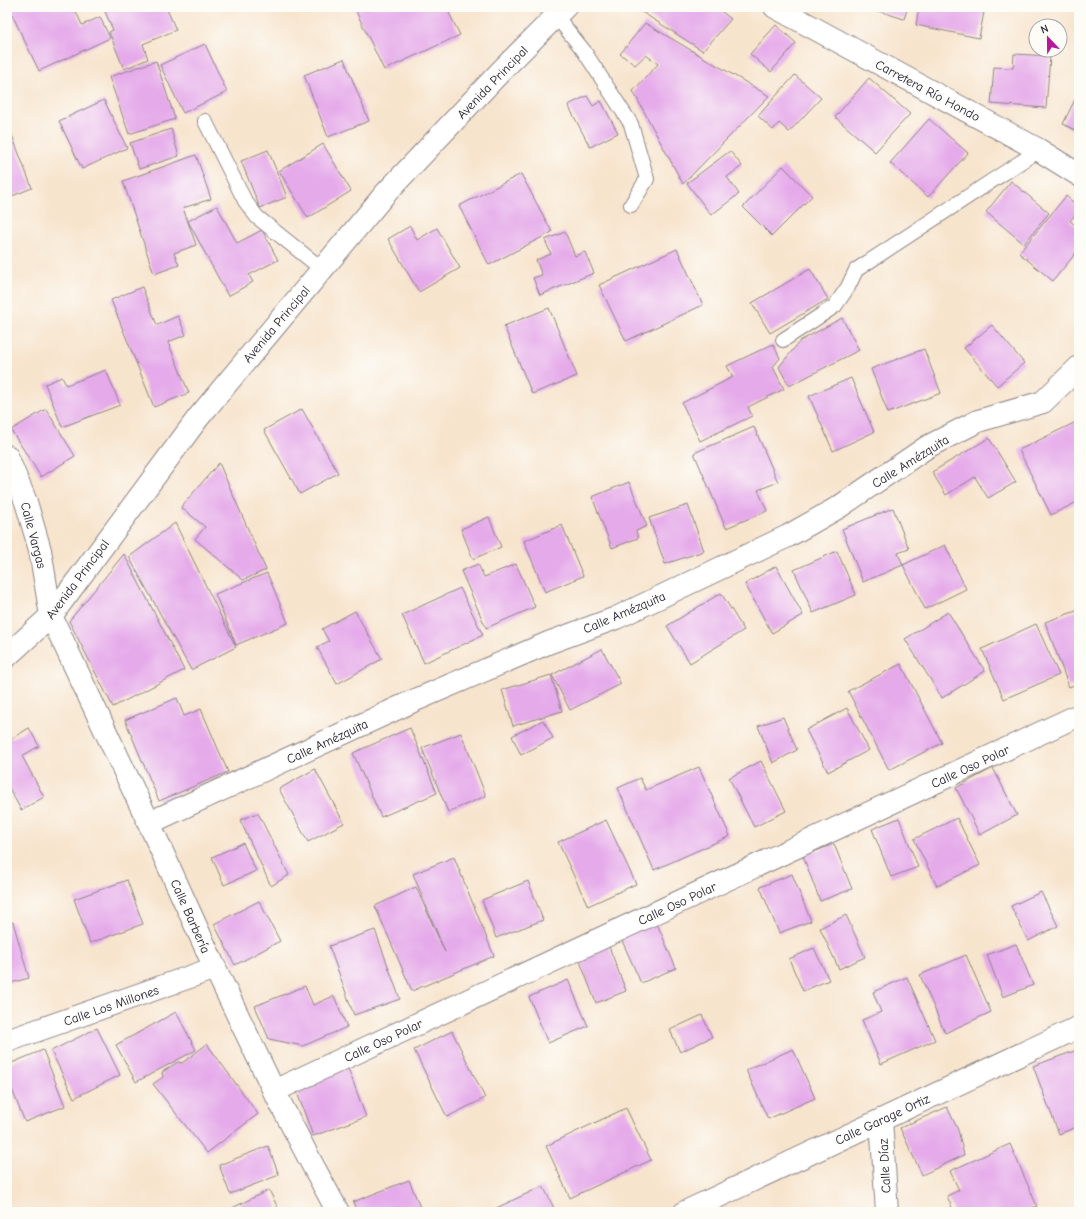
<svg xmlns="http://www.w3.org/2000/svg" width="1086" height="1219" font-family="'Comic Neue',sans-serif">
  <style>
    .building { fill: #e5aaea }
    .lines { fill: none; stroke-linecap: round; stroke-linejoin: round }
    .service-casing { stroke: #8c8384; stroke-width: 16 }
    .minor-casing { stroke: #8c8384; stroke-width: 24 }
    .tertiary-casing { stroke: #8c8384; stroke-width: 24 }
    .service { stroke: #fff; stroke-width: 14 }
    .minor { stroke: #fff; stroke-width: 22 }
    .tertiary { stroke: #fff; stroke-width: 22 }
    .labels { text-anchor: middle; stroke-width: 3; stroke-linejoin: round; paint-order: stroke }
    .street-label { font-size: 13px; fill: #22223b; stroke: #fdfcf7 }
  </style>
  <rect width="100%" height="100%" fill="#fdfcf7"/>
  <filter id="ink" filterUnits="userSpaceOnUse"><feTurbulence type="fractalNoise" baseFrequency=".025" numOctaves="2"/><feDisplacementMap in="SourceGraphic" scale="8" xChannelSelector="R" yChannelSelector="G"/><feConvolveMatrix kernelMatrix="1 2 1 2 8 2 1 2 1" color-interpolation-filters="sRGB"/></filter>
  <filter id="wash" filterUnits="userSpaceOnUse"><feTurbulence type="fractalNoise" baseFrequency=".012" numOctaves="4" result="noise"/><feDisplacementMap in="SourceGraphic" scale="16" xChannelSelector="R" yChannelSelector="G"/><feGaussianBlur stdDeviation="0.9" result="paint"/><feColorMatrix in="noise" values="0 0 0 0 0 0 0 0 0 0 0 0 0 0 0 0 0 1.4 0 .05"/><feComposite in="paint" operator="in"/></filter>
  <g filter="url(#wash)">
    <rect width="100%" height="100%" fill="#f7e4cd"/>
    <g id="blocks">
      <!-- building -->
      <g class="building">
        <polygon points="12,7 74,7 82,25 100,17 110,38 39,71 9,8"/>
        <polygon points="103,7 166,7 176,30 143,44 148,59 124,69 109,32 113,30"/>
        <polygon points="354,7 446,7 460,35 384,70"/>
        <polygon points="634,7 716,7 731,19 703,51"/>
        <polygon points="866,7 908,7 904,19"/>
        <polygon points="919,7 985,7 979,38 916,25"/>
        <polygon points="645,23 769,96 683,184 633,91 658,64 646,55 635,65 620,54"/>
        <polygon points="776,25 796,43 771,72 750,54"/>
        <polygon points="205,44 227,92 183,113 160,65"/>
        <polygon points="1014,54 1050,56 1046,108 991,104 994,67 1013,68"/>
        <polygon points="344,59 369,121 328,137 304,75"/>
        <polygon points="156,61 175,119 129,134 109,77"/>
        <polygon points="795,75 821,98 789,132 779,123 773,130 758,116"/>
        <polygon points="869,78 910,114 875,152 835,117"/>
        <polygon points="1079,91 1079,132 1063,124"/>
        <polygon points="587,96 593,106 601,101 618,133 590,147 568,105"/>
        <polygon points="104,100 127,148 82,169 59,121"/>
        <polygon points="929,119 968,153 928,197 890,163"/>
        <polygon points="7,122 32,188 7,198"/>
        <polygon points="171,129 179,156 139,169 130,143"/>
        <polygon points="323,144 351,191 308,218 279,171"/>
        <polygon points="268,150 287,197 260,208 241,161"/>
        <polygon points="730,151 742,166 727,177 739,194 711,215 687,183"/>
        <polygon points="196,155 211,199 183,208 196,245 174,253 179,265 154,274 123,181"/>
        <polygon points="783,166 812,196 772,236 743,207"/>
        <polygon points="521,174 552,232 489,265 459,206"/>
        <polygon points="1011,181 1049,213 1024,244 986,212"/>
        <polygon points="1066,196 1079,207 1079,210 1070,221 1079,228 1079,249 1053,281 1019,253"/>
        <polygon points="217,206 237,243 262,230 278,260 249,275 253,282 228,296 188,221"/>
        <polygon points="410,226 417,240 437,228 460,268 419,292 388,239"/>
        <polygon points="565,232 575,256 585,252 594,273 540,295 533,278 542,275 536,260 551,254 545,240"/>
        <polygon points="677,249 703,305 626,341 599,285"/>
        <polygon points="810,269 828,299 770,333 752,303"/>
        <polygon points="142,287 157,325 178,316 186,335 168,342 189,393 154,407 111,300"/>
        <polygon points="549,308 577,376 532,394 504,326"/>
        <polygon points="842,318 859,350 789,386 779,367 800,341"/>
        <polygon points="992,325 1024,363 997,386 964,348"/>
        <polygon points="773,344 780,358 773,367 784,389 748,407 752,416 700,441 682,403 733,377 727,366"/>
        <polygon points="924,349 941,393 888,413 871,369"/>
        <polygon points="106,370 120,405 62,427 45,384 62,377 66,385"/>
        <polygon points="851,378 874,432 833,451 809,396"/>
        <polygon points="46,409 75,456 41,477 11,430"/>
        <polygon points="302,409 338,473 300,494 264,430"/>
        <polygon points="1078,421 1079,501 1051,515 1019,450"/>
        <polygon points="754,427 778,482 758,490 767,511 726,528 694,453"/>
        <polygon points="989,438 1016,482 988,498 975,477 946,495 932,472"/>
        <polygon points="219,463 266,570 243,580 195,539 205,527 181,507"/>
        <polygon points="629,482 647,526 636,531 638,538 612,548 592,497"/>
        <polygon points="688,505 704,551 665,564 649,518"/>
        <polygon points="893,508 909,549 898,553 903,565 863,582 842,529"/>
        <polygon points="489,517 501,547 473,559 461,529"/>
        <polygon points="175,523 236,647 191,670 129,557"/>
        <polygon points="562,525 583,576 545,592 524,541"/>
        <polygon points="945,545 966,589 925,609 903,565"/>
        <polygon points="837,551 856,595 813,613 794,570"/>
        <polygon points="124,554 184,670 113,707 69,621"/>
        <polygon points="478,564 484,577 516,564 535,607 486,628 461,571"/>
        <polygon points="776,566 803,615 772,633 745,584"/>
        <polygon points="267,573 288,623 236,645 215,594"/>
        <polygon points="460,588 483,635 424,663 402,615"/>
        <polygon points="721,593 744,630 690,663 667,626"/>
        <polygon points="1079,610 1079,683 1069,687 1045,622"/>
        <polygon points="355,611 382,659 337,684 317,647 329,641 322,629"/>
        <polygon points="948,612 985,671 942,698 905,639"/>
        <polygon points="1036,624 1059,675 1004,699 982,649"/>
        <polygon points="602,649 621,684 570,710 552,675"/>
        <polygon points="901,664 942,743 889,770 848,691"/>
        <polygon points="551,675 562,711 513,726 502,690"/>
        <polygon points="177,698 184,716 201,709 228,772 159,801 125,720"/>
        <polygon points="847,708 869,750 828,772 806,730"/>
        <polygon points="783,717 797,750 773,763 758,726"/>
        <polygon points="543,720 553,738 521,755 512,736"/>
        <polygon points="29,728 39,746 22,756 44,797 21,810 7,784 7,732 11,739"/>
        <polygon points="410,728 437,793 381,817 353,753"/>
        <polygon points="461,733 486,796 448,812 422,748"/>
        <polygon points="761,761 786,811 754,827 729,778"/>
        <polygon points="699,767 730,836 654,870 618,788 640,778 646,790"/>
        <polygon points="993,768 1017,815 980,835 956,788"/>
        <polygon points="315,769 344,823 308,842 279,789"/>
        <polygon points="258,813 289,875 271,886 240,820"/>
        <polygon points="899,818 918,867 891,877 872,829"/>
        <polygon points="957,818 980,865 937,886 914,839"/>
        <polygon points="606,820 636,884 588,906 558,842"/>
        <polygon points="243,843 256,871 224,885 212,857"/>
        <polygon points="834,844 852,889 820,901 803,856"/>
        <polygon points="454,857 494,956 412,991 375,906 416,887 445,952 413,874"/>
        <polygon points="792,874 811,921 779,933 760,887"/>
        <polygon points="127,880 143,924 90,943 74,899"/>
        <polygon points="528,881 543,920 496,938 482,900"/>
        <polygon points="1041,892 1058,926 1028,941 1011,906"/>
        <polygon points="259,901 280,941 235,965 214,924"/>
        <polygon points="846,915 865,957 839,969 820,928"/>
        <polygon points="655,919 676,968 641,983 619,934"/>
        <polygon points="13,922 29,978 7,984 7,923"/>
        <polygon points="375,930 400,999 354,1015 329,946"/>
        <polygon points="608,944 626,991 596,1003 578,956"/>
        <polygon points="1016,944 1033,985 1003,997 987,955"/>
        <polygon points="814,948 829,980 803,991 789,959"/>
        <polygon points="966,955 991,1012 945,1033 920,975"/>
        <polygon points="907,977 935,1040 881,1064 862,1020 881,1012 873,992"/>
        <polygon points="568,980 588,1026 548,1043 529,997"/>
        <polygon points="305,986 313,1005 334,996 347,1027 303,1046 269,1039 255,1006"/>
        <polygon points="176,1012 196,1050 136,1082 116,1045"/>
        <polygon points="702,1015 712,1037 680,1052 670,1030"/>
        <polygon points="97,1028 120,1075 74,1098 51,1051"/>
        <polygon points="452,1031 485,1098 447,1117 414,1050"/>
        <polygon points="207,1044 258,1114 207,1153 153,1084 163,1077 162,1072 178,1062 182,1063"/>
        <polygon points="793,1049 815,1098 768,1119 746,1070"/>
        <polygon points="43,1050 65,1106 25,1122 7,1077 7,1065"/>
        <polygon points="1077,1050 1079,1056 1079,1126 1059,1134 1033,1066"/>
        <polygon points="348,1068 366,1117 313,1136 295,1087"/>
        <polygon points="947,1107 958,1130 964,1155 922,1175 900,1128"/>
        <polygon points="626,1108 651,1160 570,1198 546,1146"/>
        <polygon points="1010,1144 1037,1206 1023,1212 954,1212 947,1196 959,1190 950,1171"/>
        <polygon points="268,1146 279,1175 230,1194 219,1165"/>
        <polygon points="409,1180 422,1212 357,1212 353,1202"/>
        <polygon points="543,1186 556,1212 488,1212"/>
        <polygon points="269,1190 280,1212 224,1212"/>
      </g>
    </g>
  </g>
  <g filter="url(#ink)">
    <use href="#blocks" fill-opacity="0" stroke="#8c8384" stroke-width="1"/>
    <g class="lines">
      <defs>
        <g id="service">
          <polyline points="556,16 584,51 631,124 647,179 631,205"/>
          <polyline points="205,121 245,201 257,217 322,269"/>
          <polyline points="783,340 835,306 848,287 856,270 1039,150"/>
        </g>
        <g id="minor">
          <polyline points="7,456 26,502 40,550 51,616 149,823 215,968 274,1091 311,1162 338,1212"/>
          <polyline points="149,823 411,702 548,643 616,618 788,536 839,507 927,447 978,421 1043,402 1079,367"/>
          <polyline points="7,1041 215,968"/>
          <polyline points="274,1091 1079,715"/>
          <polyline points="881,1120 887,1212"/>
          <polyline points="685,1212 1079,1027"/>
        </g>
        <g id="tertiary">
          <polyline points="775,7 1039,150 1079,175"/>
          <polyline points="7,656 51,616 198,418 385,194 501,71 565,7"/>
        </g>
      </defs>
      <!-- service casing -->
      <use href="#service" class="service-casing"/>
      <!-- minor casing -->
      <use href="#minor" class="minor-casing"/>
      <!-- tertiary casing -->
      <use href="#tertiary" class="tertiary-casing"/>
      <!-- service -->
      <use href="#service" class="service"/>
      <!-- minor -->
      <use href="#minor" class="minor"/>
      <!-- tertiary -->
      <use href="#tertiary" class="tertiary"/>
    </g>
  </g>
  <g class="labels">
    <!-- street labels -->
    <g class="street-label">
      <text transform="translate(492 82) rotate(-46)" y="5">Avenida Principal</text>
      <text transform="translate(928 90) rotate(28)" y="5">Carretera Río Hondo</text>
      <text transform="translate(276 324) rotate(-50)" y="5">Avenida Principal</text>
      <text transform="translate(910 461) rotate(-32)" y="5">Calle Amézquita</text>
      <text transform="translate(34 535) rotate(75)" y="5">Calle Vargas</text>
      <text transform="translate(77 579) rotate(-53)" y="5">Avenida Principal</text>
      <text transform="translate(624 612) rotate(-23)" y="5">Calle Amézquita</text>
      <text transform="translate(327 741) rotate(-25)" y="5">Calle Amézquita</text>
      <text transform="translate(970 766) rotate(-25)" y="5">Calle Oso Polar</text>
      <text transform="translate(677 903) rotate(-25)" y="5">Calle Oso Polar</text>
      <text transform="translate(191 916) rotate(66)" y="5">Calle Barbería</text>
      <text transform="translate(111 1005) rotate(-19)" y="5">Calle Los Millones</text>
      <text transform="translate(383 1040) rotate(-25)" y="5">Calle Oso Polar</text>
      <text transform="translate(882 1119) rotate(-25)" y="5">Calle Garage Ortiz</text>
      <text transform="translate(884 1166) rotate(-93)" y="5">Calle Díaz</text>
    </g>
  </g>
  <!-- margin -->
  <rect width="1086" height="1219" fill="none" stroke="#fdfcf7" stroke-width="24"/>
  <!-- north arrow -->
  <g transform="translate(1048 38) rotate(338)"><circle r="19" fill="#fdfcf7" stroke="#a5a5ac"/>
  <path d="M0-3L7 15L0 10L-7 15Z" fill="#b5179e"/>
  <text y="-6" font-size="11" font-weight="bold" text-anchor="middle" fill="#22223b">N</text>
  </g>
</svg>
